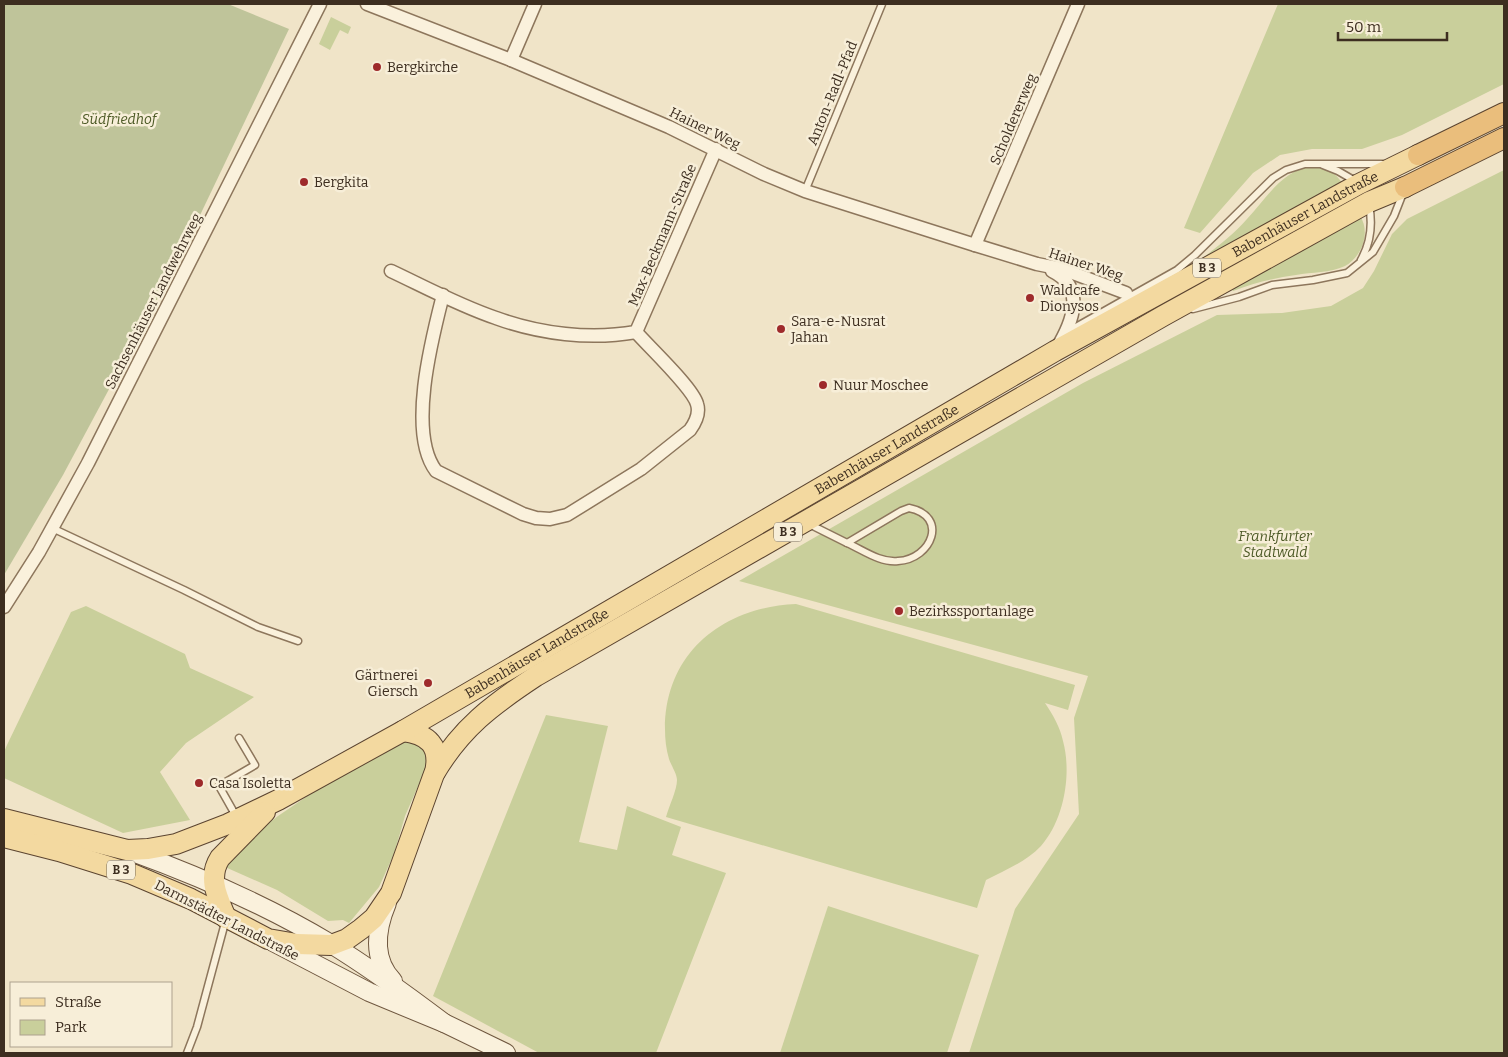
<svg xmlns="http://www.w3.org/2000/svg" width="1508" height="1057" font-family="Bitter,serif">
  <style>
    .green { fill: #c9cf9b }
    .cemetery { fill: #bfc49a }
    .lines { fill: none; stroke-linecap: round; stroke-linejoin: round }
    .service-casing { stroke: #8d765c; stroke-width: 9 }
    .minor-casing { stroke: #8d765c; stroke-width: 15 }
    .secondary-casing { stroke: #6f573f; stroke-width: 20 }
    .primary-casing { stroke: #5b4430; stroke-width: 22 }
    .trunk-casing { stroke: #5b4430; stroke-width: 22 }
    .service { stroke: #faf1dc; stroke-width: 6 }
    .minor { stroke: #faf1dc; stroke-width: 12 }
    .secondary { stroke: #faf1dc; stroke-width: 18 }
    .primary { stroke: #f3d9a0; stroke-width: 20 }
    .trunk { stroke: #eabe7c; stroke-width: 20 }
    .poi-dot { fill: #9e2a2b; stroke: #f7eed8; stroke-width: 2 }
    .labels { text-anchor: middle; stroke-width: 5; stroke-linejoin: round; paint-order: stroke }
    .shield { fill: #f7eed8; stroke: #756857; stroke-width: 1 }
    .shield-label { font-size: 12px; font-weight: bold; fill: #3d2e20 }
    .poi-label { font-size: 14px; fill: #3d2e20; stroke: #f7eed8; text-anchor: start }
    .street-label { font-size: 14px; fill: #3d2e20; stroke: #f7eed8 }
    .park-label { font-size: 14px; font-style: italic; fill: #4d5a26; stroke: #f7eed8 }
  </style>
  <rect width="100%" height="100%" fill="#f0e4c8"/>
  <!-- green -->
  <g class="green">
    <polygon points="1278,4 1504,4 1504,84 1402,135 1362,149 1312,149 1280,155 1253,173 1200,233 1184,228"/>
    <polygon points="331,17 351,27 348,34 340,30 330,50 319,44"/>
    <path d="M1312,166C1327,168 1336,172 1344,186L1200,260C1217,247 1233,235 1247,219C1266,199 1282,170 1312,166Z"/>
    <polygon points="1504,170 1504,1053 969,1053 1015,909 1079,814 1074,718 1088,676 739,581 1083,383 1217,315 1282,313 1331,306 1363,288 1374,271 1392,234 1407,219"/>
    <path d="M1360,216C1371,232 1362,257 1345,266C1330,273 1312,272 1296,275C1274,278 1254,283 1233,291L1231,287Z"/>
    <path d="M796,604L1075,685L1068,710L1045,703C1053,715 1060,727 1063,741C1072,774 1064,820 1041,846C1026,862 1005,870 986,880L977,908L666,817C669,806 677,790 677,780C677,774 671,765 669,759C666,749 665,739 665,729C665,652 724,607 796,604Z"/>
    <polygon points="86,606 185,654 190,668 254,697 186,743 160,772 190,820 123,833 4,778 4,752 7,745 71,612"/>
    <polygon points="546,715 608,726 579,842 617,850 627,806 681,827 672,855 726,873 656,1053 539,1053 433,996"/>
    <polygon points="399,739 417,740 430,755 423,775 405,816 394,854 379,887 349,923 343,920 328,921 277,890 225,867 228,855 278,816 340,774"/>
    <polygon points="828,906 979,955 947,1053 780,1053"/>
  </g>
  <!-- cemetery -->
  <polygon class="cemetery" points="4,4 228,4 289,29 181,255 63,475 4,575"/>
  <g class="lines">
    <defs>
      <g id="service">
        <polyline points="1323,165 1338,171 1357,182"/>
        <polyline points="805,191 882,4"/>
        <path d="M1361,260C1371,242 1373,225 1369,205"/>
        <polyline points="1193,309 1239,297 1272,285 1313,280 1347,273 1373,252 1394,216 1403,193"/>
        <polyline points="1067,332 1177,270 1195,255 1273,178 1286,170 1305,164 1383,164"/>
        <path d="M909,508C949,516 932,559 898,561C880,563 863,550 847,543L901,511Z"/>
        <polyline points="809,524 847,543"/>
        <polyline points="52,528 184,590 258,627 298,641"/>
        <polyline points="236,816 219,786 255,765 239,738"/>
        <polyline points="187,1053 197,1027 226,919"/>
      </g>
      <g id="minor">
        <polyline points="367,4 511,60 669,127 764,174 805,191 975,245 1037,264 1062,269 1126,293"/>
        <polyline points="511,60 535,4"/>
        <polyline points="975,245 1078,4"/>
        <path d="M391,271C425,287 460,306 496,318C540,334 590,340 636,332L716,149"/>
        <path d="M1052,271C1087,288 1072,323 1057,348"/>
        <path d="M443,295C432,338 407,433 436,471L523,514L536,518L550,519L567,515L641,469L690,430C695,423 700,413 697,404C693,388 649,347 636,332"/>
        <polyline points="4,607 39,552 88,463 320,4"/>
      </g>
      <g id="secondary">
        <path d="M130,851C199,876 268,906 331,944C370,968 407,995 444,1023"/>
        <path d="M387,903C376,929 372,959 393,981"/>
        <polyline points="273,942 369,992 444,1023 506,1053"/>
      </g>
      <g id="primary">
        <path d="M403,731C428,734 441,746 435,772"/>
        <path id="s1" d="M4,819L127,850L148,849L176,844L228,824L278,800L403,731L1055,351L1359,184L1418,155"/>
        <path d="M4,837L59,851L132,874L191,899L268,939L297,944L331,945L347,939L361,929L374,918L391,893L434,774C461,728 492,705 536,676L1163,316L1369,202L1405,187"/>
        <path d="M226,918C218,898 207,878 220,858L265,812"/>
      </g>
      <g id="trunk">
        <polyline points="1418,155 1504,113"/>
        <polyline points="1405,187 1504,138"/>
      </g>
    </defs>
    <!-- service casing -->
    <use href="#service" class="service-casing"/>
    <!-- minor casing -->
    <use href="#minor" class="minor-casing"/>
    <!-- secondary casing -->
    <use href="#secondary" class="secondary-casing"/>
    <!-- primary casing -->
    <use href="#primary" class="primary-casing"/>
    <!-- trunk casing -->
    <use href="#trunk" class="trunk-casing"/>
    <!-- service -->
    <use href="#service" class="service"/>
    <!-- minor -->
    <use href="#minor" class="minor"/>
    <!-- secondary -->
    <use href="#secondary" class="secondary"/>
    <!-- primary -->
    <use href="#primary" class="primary"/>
    <!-- trunk -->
    <use href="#trunk" class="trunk"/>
  </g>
  <!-- markers -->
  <g class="poi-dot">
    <circle cx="377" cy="67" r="5"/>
    <circle cx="304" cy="182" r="5"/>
    <circle cx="1030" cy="298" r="5"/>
    <circle cx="781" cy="329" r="5"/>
    <circle cx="823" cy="385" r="5"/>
    <circle cx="899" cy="611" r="5"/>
    <circle cx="428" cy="683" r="5"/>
    <circle cx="199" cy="783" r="5"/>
  </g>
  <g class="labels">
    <!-- shield labels -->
    <g class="shield">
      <rect x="1193" y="258.5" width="28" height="19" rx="4"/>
      <rect x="774" y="522.5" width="28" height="19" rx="4"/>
      <rect x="107" y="860.5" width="28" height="19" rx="4"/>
    </g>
    <g class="shield-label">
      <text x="1207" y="272">B 3</text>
      <text x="788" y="536">B 3</text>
      <text x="121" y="874">B 3</text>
    </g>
    <!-- poi labels -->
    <g class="poi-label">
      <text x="387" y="72">Bergkirche</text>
      <text x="314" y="187">Bergkita</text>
      <text x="1040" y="295">Waldcafe<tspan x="1040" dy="16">Dionysos</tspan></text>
      <text x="791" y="326">Sara-e-Nusrat<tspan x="791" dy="16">Jahan</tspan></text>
      <text x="833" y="390">Nuur Moschee</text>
      <text x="909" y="616">Bezirkssportanlage</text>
      <text x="418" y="680" text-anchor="end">Gärtnerei<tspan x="418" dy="16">Giersch</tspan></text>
      <text x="209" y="788">Casa Isoletta</text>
    </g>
    <!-- street labels -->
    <g class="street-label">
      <text transform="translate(832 93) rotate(-68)" y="5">Anton-Radl-Pfad</text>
      <text transform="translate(1013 119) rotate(-67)" y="5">Scholdererweg</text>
      <text transform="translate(705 128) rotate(26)" y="5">Hainer Weg</text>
      <text dy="5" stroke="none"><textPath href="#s1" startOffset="1470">Babenhäuser Landstraße</textPath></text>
      <text transform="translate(662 235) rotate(-67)" y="5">Max-Beckmann-Straße</text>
      <text transform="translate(1086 264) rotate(18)" y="5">Hainer Weg</text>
      <text transform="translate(153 301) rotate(-63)" y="5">Sachsenhäuser Landwehrweg</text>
      <text dy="5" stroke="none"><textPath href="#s1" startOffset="990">Babenhäuser Landstraße</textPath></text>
      <text dy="5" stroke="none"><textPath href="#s1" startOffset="585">Babenhäuser Landstraße</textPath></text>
      <text transform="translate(227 920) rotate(27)" y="5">Darmstädter Landstraße</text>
    </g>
    <!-- park labels -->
    <g class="park-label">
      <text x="119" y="124">Südfriedhof</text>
      <text x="1275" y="541">Frankfurter<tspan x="1275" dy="16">Stadtwald</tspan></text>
    </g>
  </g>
  <!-- border -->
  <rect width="1508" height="1057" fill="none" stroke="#3d2e20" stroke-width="10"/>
  <!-- legend -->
  <rect x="10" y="982" width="162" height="65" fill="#f7eed8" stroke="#ada18e"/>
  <rect x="20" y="998" width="25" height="8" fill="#f3d9a0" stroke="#ada18e"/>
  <text x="55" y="1007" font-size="15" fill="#3d2e20">Straße</text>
  <rect x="20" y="1020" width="25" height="15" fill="#c9cf9b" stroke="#ada18e"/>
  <text x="55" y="1032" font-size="15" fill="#3d2e20">Park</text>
  <!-- scale -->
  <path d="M1338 32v8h109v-8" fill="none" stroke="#3d2e20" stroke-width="2.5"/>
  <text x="1346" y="32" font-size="15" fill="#3d2e20" stroke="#f7eed8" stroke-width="4" paint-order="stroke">50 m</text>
</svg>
